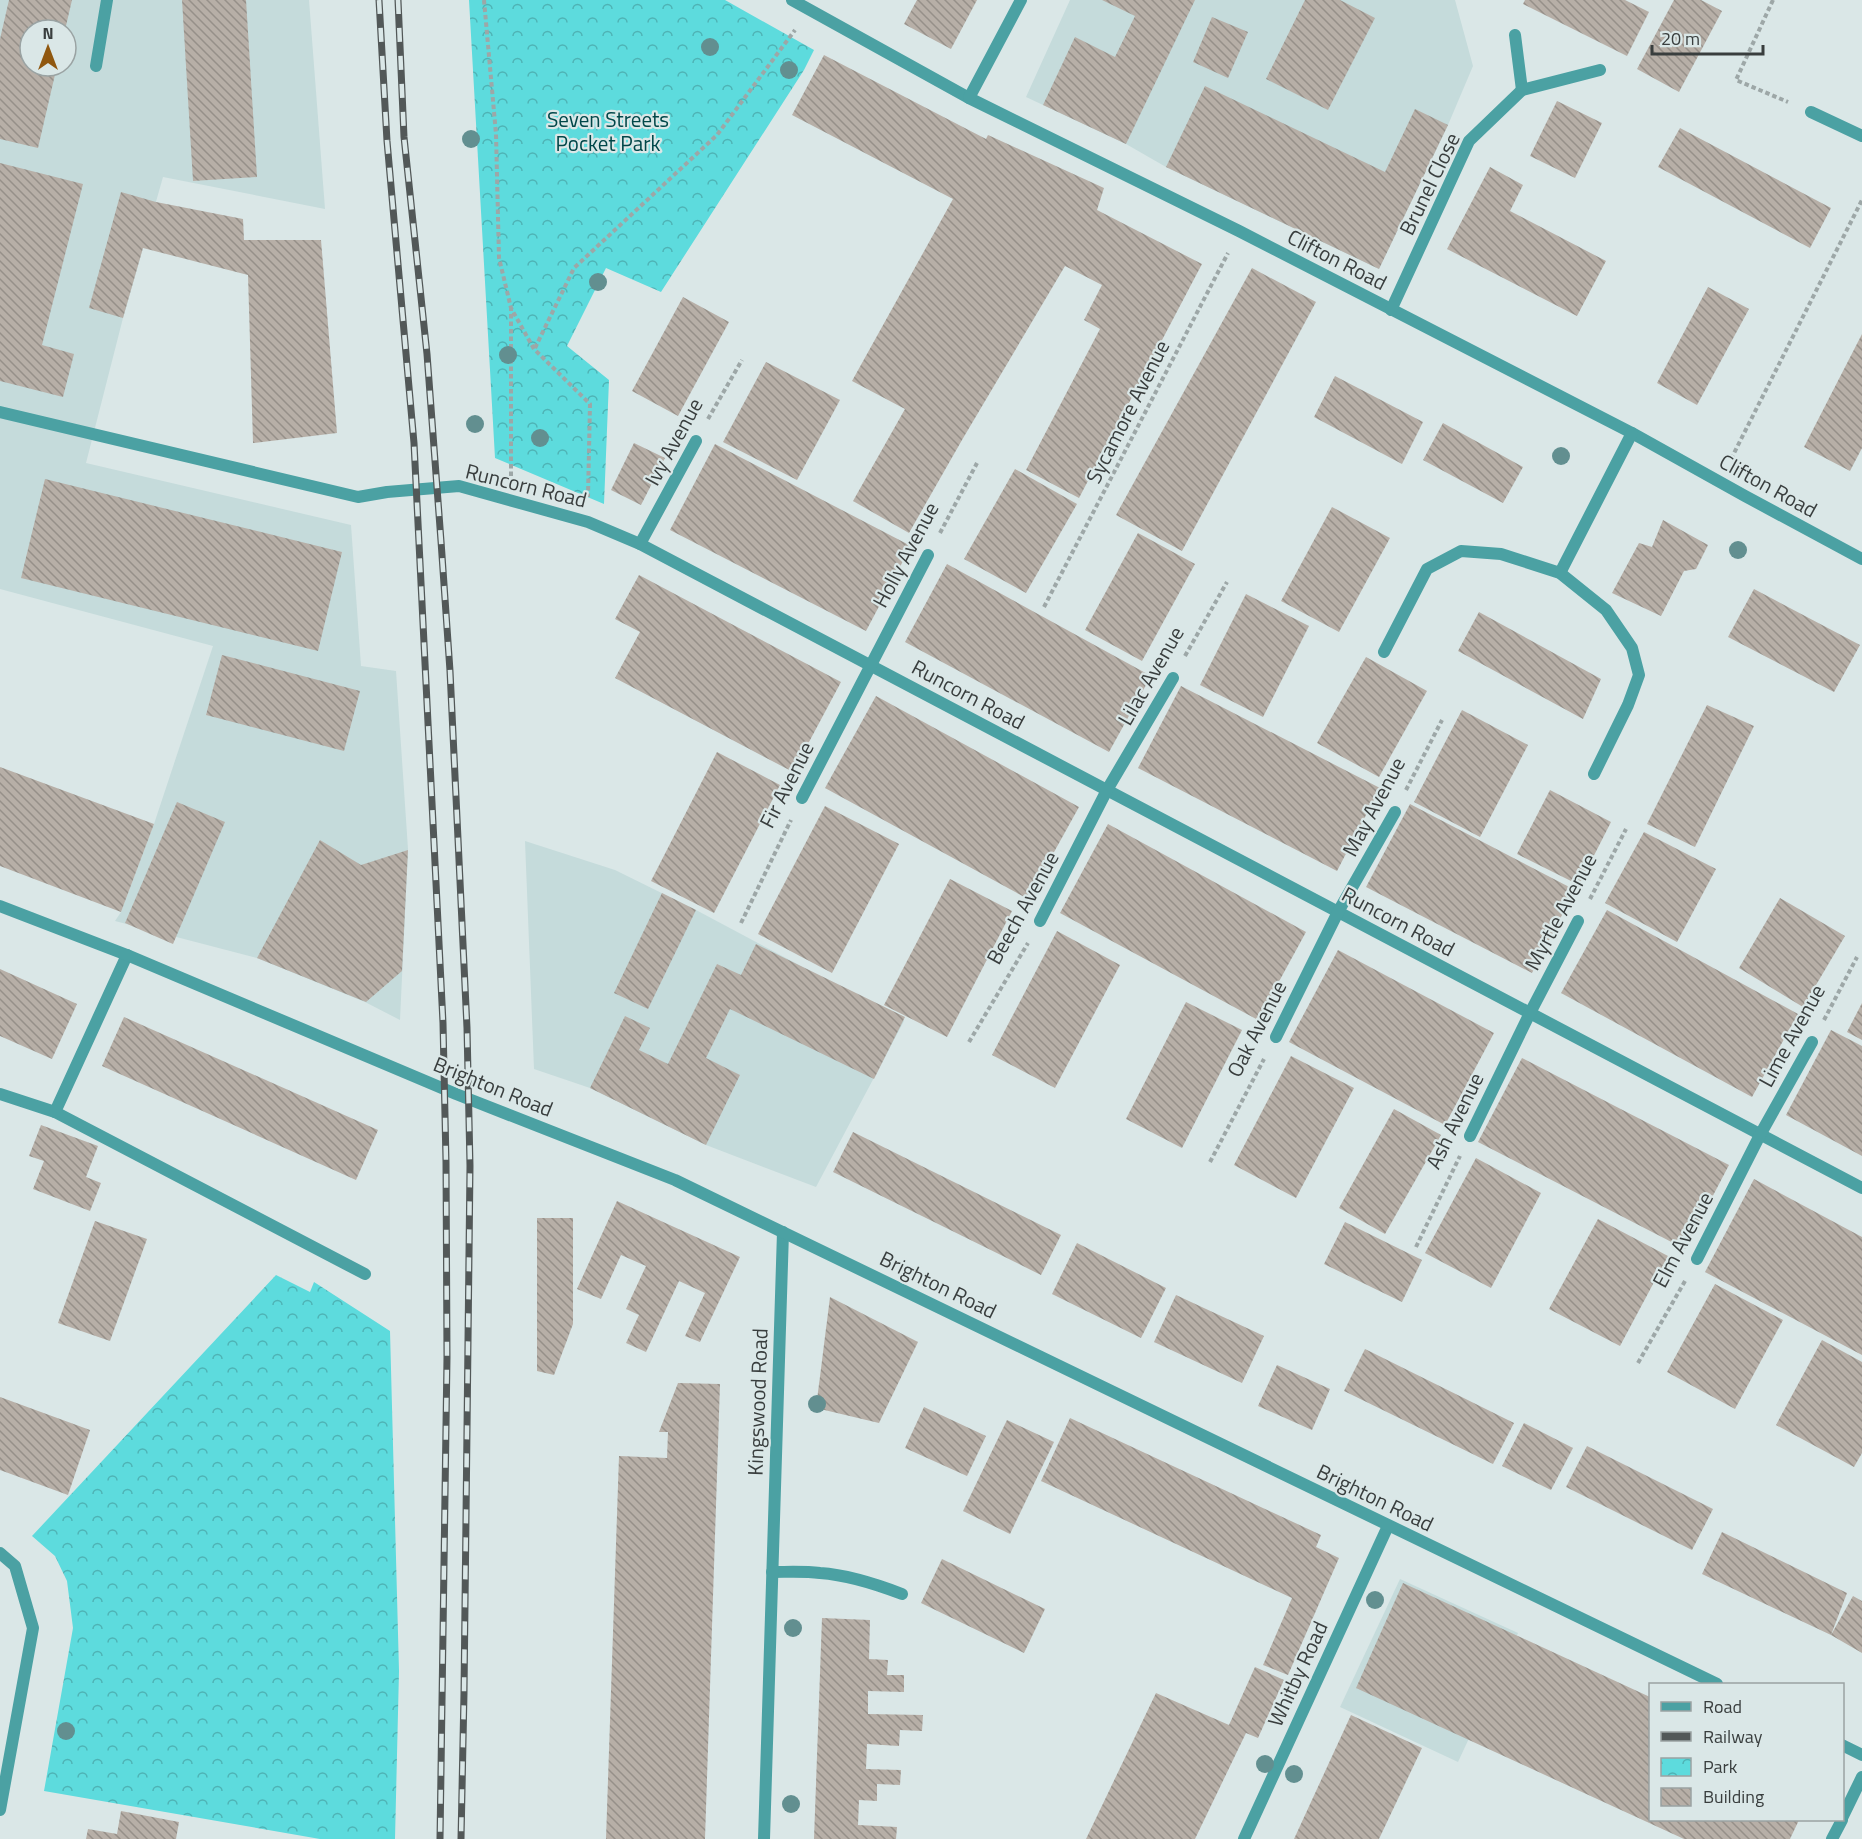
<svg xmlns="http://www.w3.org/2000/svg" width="1862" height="1839" font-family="'Titillium Web',sans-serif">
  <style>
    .built { fill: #c5dbdb; fill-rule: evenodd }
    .park { fill: url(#park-crowns) }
    .building { fill: url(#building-back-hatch) }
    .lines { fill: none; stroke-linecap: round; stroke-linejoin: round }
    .path { stroke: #9da7a7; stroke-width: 4; stroke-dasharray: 4.5 3; stroke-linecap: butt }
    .service { stroke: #4ba1a3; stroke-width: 12 }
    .minor { stroke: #4ba1a3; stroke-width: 12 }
    .tertiary { stroke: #4ba1a3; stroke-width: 12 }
    .rail-casing { stroke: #525858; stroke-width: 7 }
    .rail { stroke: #dae7e7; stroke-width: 4.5; stroke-dasharray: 14; stroke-linecap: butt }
    .tree { fill: #628f90 }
    .labels { text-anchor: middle; stroke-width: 4.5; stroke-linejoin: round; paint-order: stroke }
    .park-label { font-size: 21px; fill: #004749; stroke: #dae7e7 }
    .street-label { font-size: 21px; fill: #393e3e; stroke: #dae7e7 }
  </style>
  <defs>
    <pattern id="park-crowns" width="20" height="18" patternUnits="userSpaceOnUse" patternTransform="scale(1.5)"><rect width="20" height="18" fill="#5ddbdd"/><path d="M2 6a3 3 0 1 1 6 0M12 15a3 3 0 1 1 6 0" fill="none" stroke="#4eb3b5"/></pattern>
    <pattern id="building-back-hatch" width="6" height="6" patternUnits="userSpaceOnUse" patternTransform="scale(1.5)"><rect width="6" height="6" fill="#b7afa7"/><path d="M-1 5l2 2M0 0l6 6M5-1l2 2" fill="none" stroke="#969089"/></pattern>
  </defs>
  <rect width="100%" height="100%" fill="#dae7e7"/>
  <!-- built -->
  <g class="built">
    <path d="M0,0H309L325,209L163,177L123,318L86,463L351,525L361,666L396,671L408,849L400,1020L365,1002L257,958L115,921L121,912L154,824L213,646L0,589ZM30,30H66V66H30Z"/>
    <polygon points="1070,0 1455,0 1473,66 1448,125 1379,269 1166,167 1126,144 1026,97"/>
    <polygon points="525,841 615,870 696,910 904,1021 816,1187 706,1145 590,1088 534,1069"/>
    <polygon points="1400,1579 1518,1633 1458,1762 1340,1707"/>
  </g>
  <!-- park -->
  <g class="park">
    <polygon points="469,0 725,0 814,50 804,70 661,292 606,268 567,346 609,380 604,504 495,458"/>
    <polygon points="276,1275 310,1292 314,1282 390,1331 399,1671 395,1839 320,1839 44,1791 73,1628 67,1581 55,1556 32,1536"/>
  </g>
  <!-- building -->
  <g class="building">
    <polygon points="9,0 72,0 65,30 30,30 30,66 57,66 38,148 0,139 0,39"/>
    <polygon points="182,0 246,0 257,177 193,181"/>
    <polygon points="917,0 977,0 951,49 904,24"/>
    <polygon points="1102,0 1195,0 1126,144 1043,105 1075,37 1115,57 1135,16"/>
    <polygon points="1305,0 1340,0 1375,18 1328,110 1266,79"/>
    <polygon points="1525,0 1625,0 1649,12 1627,56 1523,4"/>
    <polygon points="1674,0 1701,0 1722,11 1679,92 1637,69"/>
    <polygon points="1212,17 1248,32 1228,78 1193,62"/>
    <polygon points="824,55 986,139 988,135 1104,188 1097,210 1202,264 1079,498 1026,470 1100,329 1084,320 1102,285 1065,266 962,440 909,533 853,501 905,409 852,381 953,199 792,115"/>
    <polygon points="1205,86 1385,172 1415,109 1448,125 1379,269 1166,167"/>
    <polygon points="1557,101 1602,123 1575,178 1530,156"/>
    <polygon points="1680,128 1831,208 1810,248 1658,167"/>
    <polygon points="0,163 83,184 42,345 74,354 63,397 0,381"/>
    <polygon points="1490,167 1523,185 1510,211 1606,261 1577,316 1447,249"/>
    <polygon points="121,192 156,202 243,219 244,240 321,240 337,433 253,443 248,275 143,248 123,318 89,308"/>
    <polygon points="1252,268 1316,302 1182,551 1116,515"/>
    <polygon points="1708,287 1749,309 1697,405 1657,383"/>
    <polygon points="683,297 729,322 678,416 632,391"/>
    <polygon points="1862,334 1862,448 1850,471 1804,447"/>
    <polygon points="766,362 840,400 797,480 723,442"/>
    <polygon points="1335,376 1423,422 1402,464 1314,417"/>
    <polygon points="1443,423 1523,467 1503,503 1423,460"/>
    <polygon points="634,443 665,458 641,505 611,490"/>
    <polygon points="715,444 911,546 866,631 670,530"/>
    <polygon points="1015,469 1077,504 1026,593 964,559"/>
    <polygon points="45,479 342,552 318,651 21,578"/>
    <polygon points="1332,507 1390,538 1339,632 1281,601"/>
    <polygon points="1663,520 1708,545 1696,569 1684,571 1661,616 1612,593 1639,543 1652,547"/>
    <polygon points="1138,533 1195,564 1142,661 1085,630"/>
    <polygon points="947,564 1151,676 1109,752 905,642"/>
    <polygon points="639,575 841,682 793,772 615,678 640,632 615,619"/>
    <polygon points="1754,589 1860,645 1834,692 1728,637"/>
    <polygon points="1246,594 1309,626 1263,717 1200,685"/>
    <polygon points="1479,612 1601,679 1583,719 1458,651"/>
    <polygon points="222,655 360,691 344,751 206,715"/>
    <polygon points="1366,657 1427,691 1379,777 1317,743"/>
    <polygon points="1181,686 1380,788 1337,871 1138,768"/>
    <polygon points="876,696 1079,807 1028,899 825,788"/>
    <polygon points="1707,705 1754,726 1695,847 1647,824"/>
    <polygon points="1462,710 1528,745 1480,837 1414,802"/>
    <polygon points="717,752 780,785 714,913 651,881"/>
    <polygon points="0,767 154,824 121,912 0,866"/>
    <polygon points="1550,790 1611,822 1579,885 1517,854"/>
    <polygon points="177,802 225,822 173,944 125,923"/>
    <polygon points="1410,804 1575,890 1532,973 1366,887"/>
    <polygon points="825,806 899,844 832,973 758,934"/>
    <polygon points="1108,824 1306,932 1258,1020 1060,913"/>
    <polygon points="1644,832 1716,869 1677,942 1605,903"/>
    <polygon points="320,840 361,865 408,850 402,971 366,1002 257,958"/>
    <polygon points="950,879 1012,911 947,1037 884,1005"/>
    <polygon points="662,893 696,910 648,1009 614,993"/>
    <polygon points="1780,898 1845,936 1803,1007 1739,968"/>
    <polygon points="1607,910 1798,1014 1752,1097 1561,993"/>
    <polygon points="1057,931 1120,965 1055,1088 992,1055"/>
    <polygon points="756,944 905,1017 874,1079 730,1009 706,1058 740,1075 706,1145 590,1088 625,1016 650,1028 639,1050 668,1064 717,964 741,975"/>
    <polygon points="1338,950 1494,1033 1445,1125 1289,1042"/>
    <polygon points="0,969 77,1004 52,1059 0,1036"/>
    <polygon points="1186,1002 1242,1030 1182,1148 1126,1119"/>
    <polygon points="1862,1003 1862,1040 1847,1032"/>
    <polygon points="124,1017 378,1130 356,1180 102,1066"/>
    <polygon points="1831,1030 1862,1046 1862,1156 1786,1115"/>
    <polygon points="1291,1056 1354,1088 1296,1198 1234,1165"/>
    <polygon points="1522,1058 1729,1165 1685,1249 1478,1142"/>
    <polygon points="1394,1109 1441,1135 1385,1234 1339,1208"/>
    <polygon points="41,1125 98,1146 86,1177 101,1183 90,1211 33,1189 44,1161 29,1156"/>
    <polygon points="853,1132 1061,1235 1041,1275 833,1172"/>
    <polygon points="1476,1158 1541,1193 1491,1288 1425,1253"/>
    <polygon points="1754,1179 1862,1237 1862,1355 1705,1272"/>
    <polygon points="617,1201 740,1257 700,1342 685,1336 705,1293 679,1281 646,1352 626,1343 639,1315 626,1309 646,1266 621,1255 601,1299 577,1289"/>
    <polygon points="537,1218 573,1218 573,1324 554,1375 537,1371"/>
    <polygon points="1598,1219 1668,1256 1620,1346 1549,1309"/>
    <polygon points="95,1221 147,1239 110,1341 58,1323"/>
    <polygon points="1345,1222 1422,1260 1402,1302 1324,1264"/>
    <polygon points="1077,1243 1166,1288 1141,1338 1052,1294"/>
    <polygon points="1715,1284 1783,1320 1735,1409 1667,1372"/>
    <polygon points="1176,1295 1264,1336 1242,1383 1154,1342"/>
    <polygon points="830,1297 918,1342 879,1423 816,1408"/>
    <polygon points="1822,1340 1862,1362 1862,1453 1854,1467 1776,1425"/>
    <polygon points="1365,1349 1514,1423 1493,1464 1344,1391"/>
    <polygon points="1277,1365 1330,1389 1312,1430 1258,1406"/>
    <polygon points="678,1383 720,1384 705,1839 606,1839 619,1456 667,1458 668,1432 659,1432"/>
    <polygon points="0,1397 90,1430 68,1495 0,1470"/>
    <polygon points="924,1407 986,1436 967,1476 905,1448"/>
    <polygon points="1070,1418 1321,1535 1316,1547 1339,1558 1288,1675 1263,1665 1292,1598 1041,1481"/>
    <polygon points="1007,1420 1054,1442 1010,1534 963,1511"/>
    <polygon points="1524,1423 1573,1448 1551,1490 1502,1466"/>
    <polygon points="1587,1446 1713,1509 1692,1550 1566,1487"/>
    <polygon points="1722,1532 1847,1593 1831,1635 1853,1596 1862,1601 1862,1653 1831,1635 1702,1574"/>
    <polygon points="942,1559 1045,1609 1024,1653 921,1603"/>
    <polygon points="1403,1583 1650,1697 1650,1820 1799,1820 1790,1839 1684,1839 1356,1688"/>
    <polygon points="822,1618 870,1620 869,1659 888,1660 887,1675 904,1675 904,1692 868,1691 868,1714 923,1715 922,1731 900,1730 899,1746 867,1744 866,1769 901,1770 900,1785 877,1784 877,1801 859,1800 858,1825 897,1827 896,1839 814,1839"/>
    <polygon points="1255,1667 1284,1680 1258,1738 1246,1733 1195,1839 1086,1839 1156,1693 1229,1725"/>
    <polygon points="1351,1715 1422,1748 1379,1839 1294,1839"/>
    <polygon points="121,1811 179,1822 176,1839 86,1839 88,1829 117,1834"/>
  </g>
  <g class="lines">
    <!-- path -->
    <g class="path">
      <polyline points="484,0 496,134 499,258 511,308 534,349 590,404 588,497"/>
      <polyline points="1773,0 1736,80 1788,102"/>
      <polyline points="535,348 574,268 717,135 795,30"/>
      <polyline points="708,419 742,360"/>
      <polyline points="1731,459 1862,200"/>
      <polyline points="511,476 511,309"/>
      <polyline points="940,533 977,463"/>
      <polyline points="1044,607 1228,253"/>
      <polyline points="1185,656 1227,582"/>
      <polyline points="1406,790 1442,720"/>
      <polyline points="1590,899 1626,829"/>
      <polyline points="741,923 791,820"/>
      <polyline points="1824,1020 1857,957"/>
      <polyline points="969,1042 1028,943"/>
      <polyline points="1210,1162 1264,1059"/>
      <polyline points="1416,1247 1460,1156"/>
      <polyline points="1638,1363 1685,1281"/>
    </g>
    <!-- service -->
    <g class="service">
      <polyline points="96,66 107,0"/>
      <path d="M772,1572C788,1572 804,1571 820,1573C849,1575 876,1584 902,1594"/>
    </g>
    <!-- minor -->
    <g class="minor">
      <polyline points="792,0 969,98 1239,231 1632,433 1745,496 1862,559"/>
      <polyline points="1515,35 1522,90"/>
      <polyline points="969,98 1021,0"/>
      <polyline points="1811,112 1862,136"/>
      <polyline points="1391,310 1469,141 1522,90 1600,70"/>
      <polyline points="0,412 358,497 387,492 459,486 588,522 640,544 1862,1188"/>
      <polyline points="640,544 696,441"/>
      <polyline points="1560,573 1632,433"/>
      <polyline points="1384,652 1427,569 1461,551 1501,554 1560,573 1606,610 1632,648 1639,675 1628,705 1594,774"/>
      <polyline points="802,798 928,555"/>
      <polyline points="1040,921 1107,790 1173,678"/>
      <polyline points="1276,1037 1338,912 1395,812"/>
      <polyline points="0,1094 55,1112 365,1274"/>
      <polyline points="55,1112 127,955"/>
      <polyline points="1470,1136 1530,1013 1578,921"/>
      <polyline points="1697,1259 1760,1135 1812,1042"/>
      <polyline points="0,1553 15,1566 33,1628 0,1810"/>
      <polyline points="1842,1818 1862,1777"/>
      <polyline points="764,1839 783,1232"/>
      <polyline points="1244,1839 1388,1526"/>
      <polyline points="1832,1839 1842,1820"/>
    </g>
    <!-- tertiary -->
    <g class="tertiary">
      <polyline points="0,906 127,955 456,1094 675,1180 1717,1684"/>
      <polyline points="1842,1745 1862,1755"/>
    </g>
    <defs>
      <g id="rail">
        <polyline points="379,0 387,141 414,443 443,1023 446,1162 447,1357 440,1839"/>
        <polyline points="398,0 404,137 427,354 441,541 450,671 467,1028 470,1166 464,1693 461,1839"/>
      </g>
    </defs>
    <!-- rail casing -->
    <use href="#rail" class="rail-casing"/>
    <!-- rail -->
    <use href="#rail" class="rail"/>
  </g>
  <!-- trees -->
  <g class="tree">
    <circle cx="710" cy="47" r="9"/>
    <circle cx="789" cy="70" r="9"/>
    <circle cx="471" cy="139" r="9"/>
    <circle cx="598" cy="282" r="9"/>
    <circle cx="508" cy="355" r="9"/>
    <circle cx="475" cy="424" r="9"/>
    <circle cx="540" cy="438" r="9"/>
    <circle cx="1561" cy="456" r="9"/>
    <circle cx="1738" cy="550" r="9"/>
    <circle cx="817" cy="1404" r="9"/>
    <circle cx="1375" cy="1600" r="9"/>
    <circle cx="793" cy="1628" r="9"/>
    <circle cx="66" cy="1731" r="9"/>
    <circle cx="1265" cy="1764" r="9"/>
    <circle cx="1294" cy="1774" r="9"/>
    <circle cx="791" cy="1804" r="9"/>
  </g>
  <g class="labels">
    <!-- park labels -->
    <g class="park-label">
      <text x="608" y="127">Seven Streets<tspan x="608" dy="24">Pocket Park</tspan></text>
    </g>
    <!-- street labels -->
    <g class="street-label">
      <text transform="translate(1430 184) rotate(-64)" y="7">Brunel Close</text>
      <text transform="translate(1337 260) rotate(27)" y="7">Clifton Road</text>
      <text transform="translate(1128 412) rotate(-63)" y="7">Sycamore Avenue</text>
      <text transform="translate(674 442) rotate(-61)" y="7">Ivy Avenue</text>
      <text transform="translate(526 486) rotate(14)" y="7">Runcorn Road</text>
      <text transform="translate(1768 486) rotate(29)" y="7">Clifton Road</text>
      <text transform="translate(906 555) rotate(-62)" y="7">Holly Avenue</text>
      <text transform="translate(1151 676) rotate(-60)" y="7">Lilac Avenue</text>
      <text transform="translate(968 695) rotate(28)" y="7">Runcorn Road</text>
      <text transform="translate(787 785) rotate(-63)" y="7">Fir Avenue</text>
      <text transform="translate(1374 807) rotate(-62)" y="7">May Avenue</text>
      <text transform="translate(1023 908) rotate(-61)" y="7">Beech Avenue</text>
      <text transform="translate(1561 912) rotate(-62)" y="7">Myrtle Avenue</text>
      <text transform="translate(1398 922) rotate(28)" y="7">Runcorn Road</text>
      <text transform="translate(1257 1029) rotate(-63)" y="7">Oak Avenue</text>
      <text transform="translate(1792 1036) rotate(-61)" y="7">Lime Avenue</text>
      <text transform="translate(493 1087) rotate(22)" y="7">Brighton Road</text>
      <text transform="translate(1455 1121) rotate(-64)" y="7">Ash Avenue</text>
      <text transform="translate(1683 1240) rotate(-62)" y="7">Elm Avenue</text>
      <text transform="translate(938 1285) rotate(26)" y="7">Brighton Road</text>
      <text transform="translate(758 1402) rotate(-88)" y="7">Kingswood Road</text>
      <text transform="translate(1375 1498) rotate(26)" y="7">Brighton Road</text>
      <text transform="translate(1298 1674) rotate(-65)" y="7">Whitby Road</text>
    </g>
  </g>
  <!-- legend -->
  <rect x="1649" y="1683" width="195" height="138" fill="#dae7e7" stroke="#9aa3a3" stroke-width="1.5"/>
  <rect x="1661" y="1702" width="30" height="9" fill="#4ba1a3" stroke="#9aa3a3" stroke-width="1.5"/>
  <text x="1703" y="1713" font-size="18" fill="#393e3e">Road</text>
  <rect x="1661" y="1732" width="30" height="9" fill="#525858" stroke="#9aa3a3" stroke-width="1.5"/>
  <text x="1703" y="1743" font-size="18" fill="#393e3e">Railway</text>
  <rect x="1661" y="1758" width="30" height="18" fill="url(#park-crowns)" stroke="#9aa3a3" stroke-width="1.5"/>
  <text x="1703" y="1773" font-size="18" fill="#393e3e">Park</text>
  <rect x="1661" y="1788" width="30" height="18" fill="url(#building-back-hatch)" stroke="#9aa3a3" stroke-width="1.5"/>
  <text x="1703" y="1803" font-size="18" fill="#393e3e">Building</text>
  <!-- north arrow -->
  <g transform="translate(48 48)"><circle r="28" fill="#dae7e7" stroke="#9aa3a3" stroke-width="1.5"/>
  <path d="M0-4.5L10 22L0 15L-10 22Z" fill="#905810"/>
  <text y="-9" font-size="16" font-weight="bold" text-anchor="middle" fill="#393e3e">N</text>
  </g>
  <!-- scale -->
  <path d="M1652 45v9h111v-9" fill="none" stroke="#393e3e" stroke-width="3"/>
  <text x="1661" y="45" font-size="18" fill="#393e3e" stroke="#dae7e7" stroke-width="4.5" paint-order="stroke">20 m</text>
</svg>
